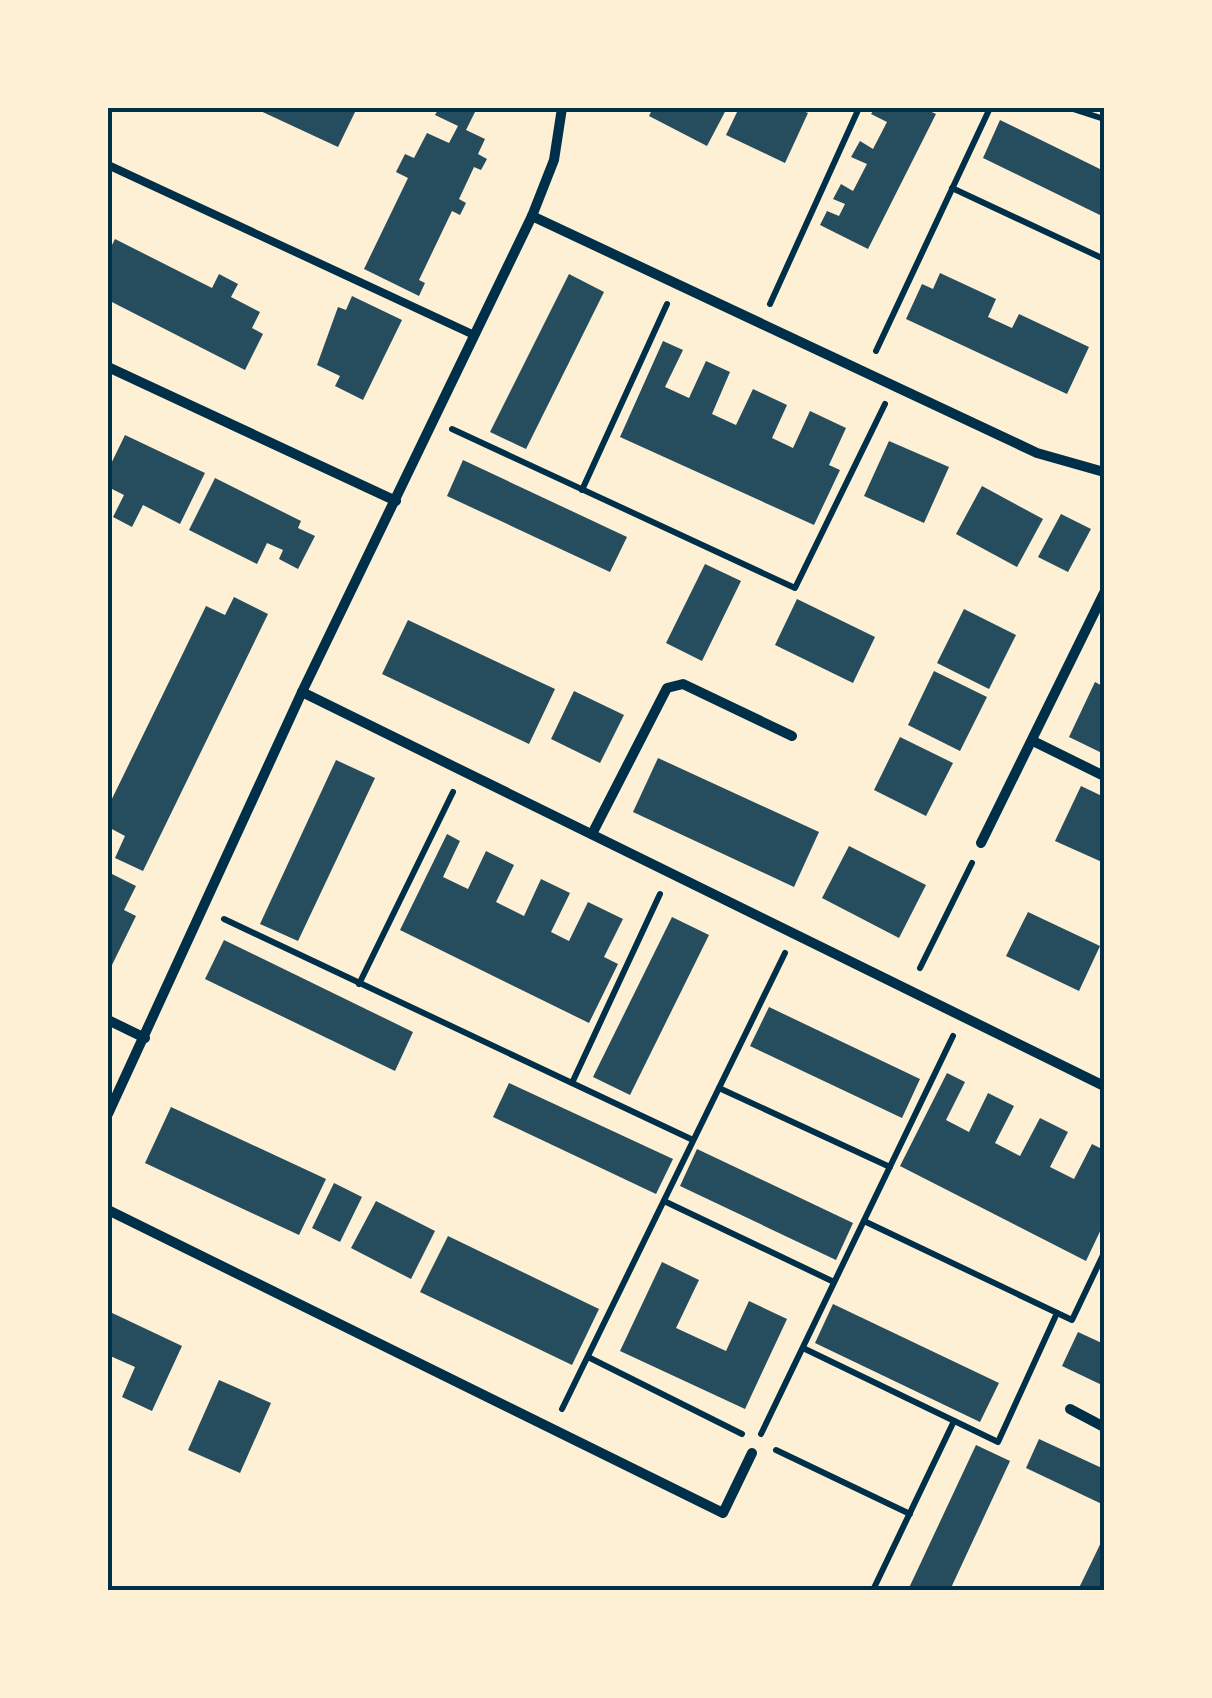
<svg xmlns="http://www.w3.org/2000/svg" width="1212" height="1698" font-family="'Roboto Condensed',sans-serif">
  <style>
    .building { fill: #264d5e }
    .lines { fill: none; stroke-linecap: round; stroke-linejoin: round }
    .path { stroke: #003049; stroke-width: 6 }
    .service { stroke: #003049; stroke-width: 8 }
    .minor { stroke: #003049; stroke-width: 10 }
    .neatline { fill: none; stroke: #003049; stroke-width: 4 }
  </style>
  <rect width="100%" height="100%" fill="#fdf0d5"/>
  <!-- building -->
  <g class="building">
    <polygon points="254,108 357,108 338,147"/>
    <polygon points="439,108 477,108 466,130 485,139 478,154 487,159 481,170 474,167 459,199 466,203 460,215 452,211 419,280 425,283 419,296 364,269 408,178 396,172 405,154 414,158 427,133 449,143 458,126 435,115"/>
    <polygon points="653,108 727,108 707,146 649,116"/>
    <polygon points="739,108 796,108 808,113 785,163 726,135"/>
    <polygon points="875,108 923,108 936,114 868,249 820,225 827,211 839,216 845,204 833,199 841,184 853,191 867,164 851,157 860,141 873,149 887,122 871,114"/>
    <polygon points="1000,120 1104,171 1104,217 983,158"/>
    <polygon points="115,239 212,288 219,274 238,284 231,297 260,312 252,328 263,334 245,370 108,300 108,253"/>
    <polygon points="940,273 996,299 988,317 1012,328 1019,314 1089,347 1067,394 906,319 922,284 933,289"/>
    <polygon points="569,274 604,292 526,449 490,432"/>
    <polygon points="352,296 402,320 363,400 335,386 340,376 317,365 338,307 346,310"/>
    <polygon points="663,341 683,350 665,387 689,398 706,361 730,372 712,414 736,425 753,389 787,405 772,438 793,448 810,411 846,428 829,465 840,470 814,525 620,437"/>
    <polygon points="125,435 205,473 180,524 143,505 132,527 113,517 124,495 108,487 108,470"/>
    <polygon points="889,441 949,467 924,523 864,496"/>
    <polygon points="463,460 627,537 610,572 447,496"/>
    <polygon points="215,478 301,521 298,528 315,536 298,569 279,559 283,550 267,543 257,564 189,530"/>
    <polygon points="982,486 1043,519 1017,567 956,534"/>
    <polygon points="1061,514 1091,529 1068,572 1038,557"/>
    <polygon points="705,564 741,581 702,661 666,643"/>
    <polygon points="234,597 268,614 143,871 115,858 125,836 108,827 108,807 206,606 225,615"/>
    <polygon points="797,599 875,637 853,683 775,645"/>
    <polygon points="964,609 1016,635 989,689 937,663"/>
    <polygon points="408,620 555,689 529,744 382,674"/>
    <polygon points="934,671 987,697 960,751 908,725"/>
    <polygon points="1095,682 1104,687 1104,754 1069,737"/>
    <polygon points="574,691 624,715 600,763 551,739"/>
    <polygon points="900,737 953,763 926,816 874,790"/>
    <polygon points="658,758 819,832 794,887 633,812"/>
    <polygon points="336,760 375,778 298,941 260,924"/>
    <polygon points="1081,786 1104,797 1102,862 1055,841"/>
    <polygon points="447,834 460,841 443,877 468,889 486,851 514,865 496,902 524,916 541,879 570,893 551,932 569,941 588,902 623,919 604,957 618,964 589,1023 400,930"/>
    <polygon points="849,846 926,885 899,938 822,898"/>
    <polygon points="108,872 136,886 124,910 136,916 112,965 108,963"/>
    <polygon points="1028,912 1100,946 1079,991 1006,956"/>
    <polygon points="672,917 709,935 630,1095 593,1077"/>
    <polygon points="224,940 413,1032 395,1071 205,979"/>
    <polygon points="769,1007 920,1079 902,1118 750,1046"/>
    <polygon points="947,1073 965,1082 946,1120 969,1132 988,1093 1014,1106 995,1143 1020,1156 1040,1118 1068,1132 1050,1167 1074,1179 1092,1144 1104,1150 1104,1223 1086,1261 900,1166"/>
    <polygon points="509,1083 673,1159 656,1194 493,1117"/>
    <polygon points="171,1107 326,1179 299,1235 145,1163"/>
    <polygon points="697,1149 853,1223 836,1260 680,1186"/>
    <polygon points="334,1183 362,1197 340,1242 312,1228"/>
    <polygon points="376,1201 435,1231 411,1279 351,1248"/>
    <polygon points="448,1236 599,1309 572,1365 420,1292"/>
    <polygon points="662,1262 699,1280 676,1328 726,1351 749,1301 787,1319 745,1409 620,1351"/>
    <polygon points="833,1304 999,1383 980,1422 815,1343"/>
    <polygon points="108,1311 182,1346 152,1411 122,1397 135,1367 108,1355"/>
    <polygon points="1078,1332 1104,1344 1104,1386 1062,1366"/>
    <polygon points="219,1380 271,1403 240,1473 188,1450"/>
    <polygon points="1039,1439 1104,1469 1104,1505 1026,1468"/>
    <polygon points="976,1445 1010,1461 950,1590 908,1590"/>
    <polygon points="1104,1536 1104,1590 1078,1590 1095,1555"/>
  </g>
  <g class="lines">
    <!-- path -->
    <g class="path">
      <polyline points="1070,108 1104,119"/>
      <polyline points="952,188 1104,259"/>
      <polyline points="770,304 859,108"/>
      <polyline points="876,351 990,108"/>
      <polyline points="452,429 795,588 885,404"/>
      <polyline points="582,490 667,304"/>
      <polyline points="224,919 693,1140"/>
      <polyline points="920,968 972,863"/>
      <polyline points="359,984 453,792"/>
      <polyline points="572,1083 660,894"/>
      <polyline points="719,1088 890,1167"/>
      <polyline points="664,1201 834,1282"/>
      <polyline points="864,1221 1072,1320 1104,1253"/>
      <polyline points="803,1348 998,1442 1057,1313"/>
      <polyline points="588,1357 742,1434"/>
      <polyline points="562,1409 785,953"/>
      <polyline points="761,1434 953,1036"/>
      <polyline points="776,1450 910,1514"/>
      <polyline points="873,1590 954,1421"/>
    </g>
    <!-- service -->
    <polyline class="service" points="108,165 474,335"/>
    <!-- minor -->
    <g class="minor">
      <polyline points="532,216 1037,453 1104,472"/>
      <polyline points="108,367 396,501"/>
      <polyline points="302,692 1104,1086"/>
      <polyline points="1033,741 1104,776"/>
      <polyline points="592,834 667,688 683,684 792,736"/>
      <polyline points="981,843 1104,593"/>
      <polyline points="108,1020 145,1038"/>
      <polyline points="108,1114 302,692 532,216 554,160 562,108"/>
      <polyline points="108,1210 723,1513 752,1453"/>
      <polyline points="1070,1409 1104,1427"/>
    </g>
  </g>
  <!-- border -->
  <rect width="1212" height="1698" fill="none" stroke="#fdf0d5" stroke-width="220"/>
  <rect x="110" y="110" width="992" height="1478" class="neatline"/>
</svg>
